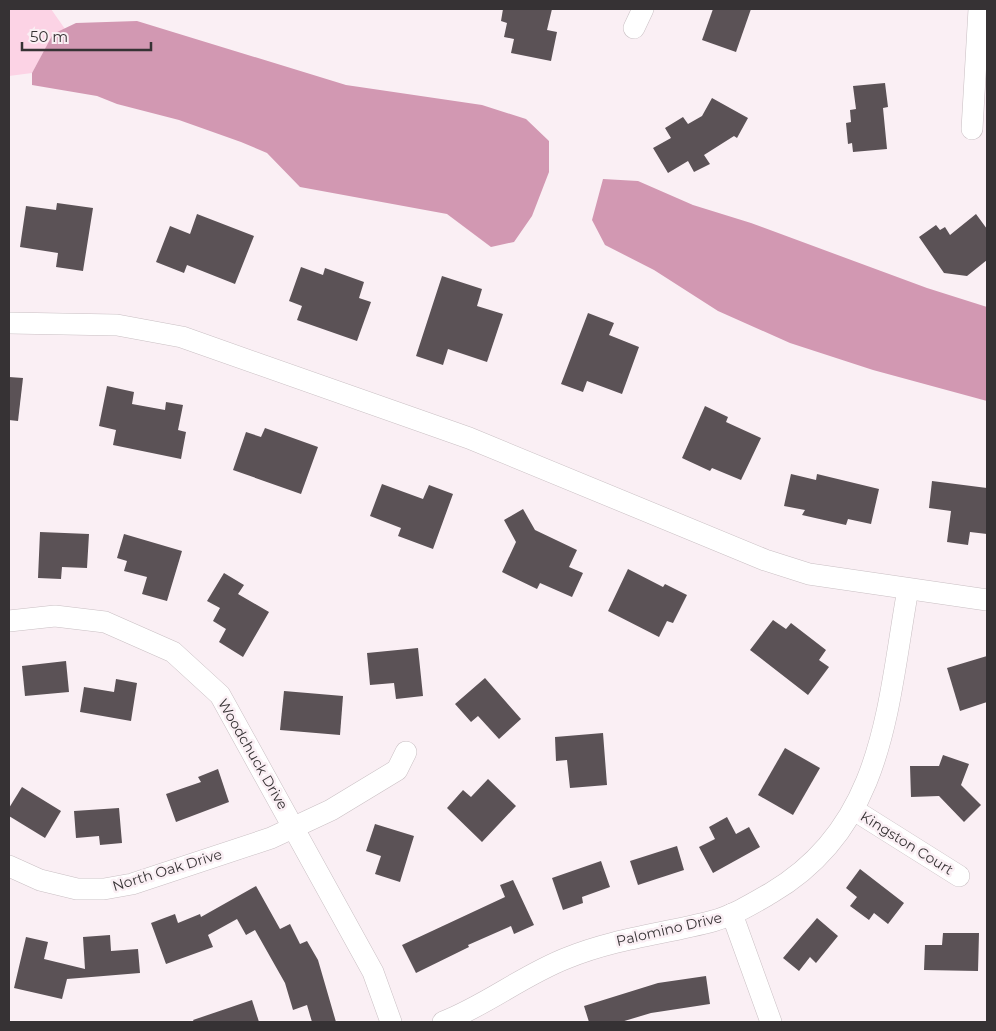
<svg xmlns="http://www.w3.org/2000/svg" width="996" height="1031" font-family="Montserrat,sans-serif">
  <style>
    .green { fill: #fcd3e5 }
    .water { fill: #d298b2 }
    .building { fill: #5b5256 }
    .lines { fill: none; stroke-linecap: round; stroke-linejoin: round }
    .minor-casing { stroke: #c9bfc3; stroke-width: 22 }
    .minor { stroke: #fff; stroke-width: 21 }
    .labels { text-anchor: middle; stroke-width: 5; stroke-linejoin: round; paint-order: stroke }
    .street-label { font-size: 14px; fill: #363234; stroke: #faeff4 }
  </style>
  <rect width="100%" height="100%" fill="#faeff4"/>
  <!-- green -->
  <polygon class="green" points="9,9 51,9 65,29 53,35 32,73 9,76"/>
  <!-- water -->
  <g class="water">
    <polygon points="137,21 346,85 482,105 526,119 549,141 549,172 532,216 514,242 491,247 447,214 300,187 267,153 241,142 179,120 117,104 97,96 32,85 32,73 53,34 76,23"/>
    <polygon points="603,179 638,181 693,205 751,223 927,288 987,307 987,401 873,370 790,343 718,311 654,270 605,245 592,220"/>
  </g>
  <!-- building -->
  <g class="building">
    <polygon points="503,9 552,9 547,30 557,32 551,61 511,53 514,39 504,37 507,23 501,21"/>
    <polygon points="713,9 751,9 736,52 702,40"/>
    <polygon points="885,83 888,107 883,108 887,149 853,152 852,143 848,144 846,123 851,122 850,110 856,109 853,86"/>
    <polygon points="712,98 748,118 737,138 734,136 704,155 710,164 694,172 688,161 668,173 653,148 671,138 665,128 683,117 688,124 702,116"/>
    <polygon points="57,203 93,208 83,271 56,267 58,253 20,247 26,206 56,210"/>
    <polygon points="197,214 254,236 235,284 187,265 184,273 156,262 170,226 190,234"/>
    <polygon points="976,214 987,229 987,260 967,276 944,273 919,237 936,225 940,230 945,227 950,235"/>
    <polygon points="301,267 323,275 325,268 364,282 359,298 371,302 357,341 297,320 302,306 289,301"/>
    <polygon points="442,276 482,289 477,306 503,314 487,362 448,349 443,365 416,356"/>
    <polygon points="588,313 614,323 609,335 639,347 622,394 587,381 583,392 561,384"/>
    <polygon points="9,377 23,378 18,421 9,420"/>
    <polygon points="107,386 134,392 132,404 165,410 166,402 183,405 178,430 186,432 181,459 113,445 116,430 99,426"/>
    <polygon points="705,406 728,417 726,422 761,438 741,480 712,468 710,471 682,458"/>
    <polygon points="265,428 318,447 301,494 233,470 246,432 261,437"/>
    <polygon points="791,474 816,480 817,474 879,489 871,524 848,519 846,525 802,515 805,510 784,506"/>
    <polygon points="932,481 987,488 987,534 970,532 968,545 947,542 951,511 929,508"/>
    <polygon points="382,484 423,499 429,485 453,494 433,549 398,536 401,528 370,516"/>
    <polygon points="523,509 535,530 577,550 569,567 583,573 572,597 540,583 537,589 502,572 516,542 504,520"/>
    <polygon points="40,532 89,534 87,568 62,567 61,579 38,578"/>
    <polygon points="124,534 182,551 167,601 142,594 147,577 124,571 127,561 117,558"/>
    <polygon points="628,569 663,587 665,584 687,595 673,623 667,621 659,637 608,611"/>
    <polygon points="224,573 244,585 238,594 269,612 243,657 219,642 226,629 213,621 220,608 207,601"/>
    <polygon points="773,620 786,629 791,623 826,650 819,660 829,667 808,695 750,650"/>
    <polygon points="418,648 423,696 396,699 394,683 370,685 367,653"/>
    <polygon points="987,656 987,702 960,711 947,668"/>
    <polygon points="66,661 69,692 25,696 22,666"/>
    <polygon points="485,678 521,719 499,739 478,716 471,722 455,704"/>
    <polygon points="116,679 137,683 131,721 80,712 84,687 114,692"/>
    <polygon points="284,691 343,696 340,735 280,730"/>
    <polygon points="603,733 607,785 570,788 567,760 556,761 555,737"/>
    <polygon points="785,748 820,768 793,815 758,795"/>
    <polygon points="943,755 969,764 961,785 981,805 964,822 939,796 911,797 910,766 939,766"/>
    <polygon points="218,769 229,802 176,822 166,794 201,782 198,777"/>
    <polygon points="488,779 516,806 482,842 447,808 463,790 471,797"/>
    <polygon points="22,787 61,811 45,838 9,816 9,808"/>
    <polygon points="119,808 122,843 100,845 99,836 76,838 74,811"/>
    <polygon points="727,817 736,834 749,827 760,847 713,873 699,847 715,839 709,827"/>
    <polygon points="375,824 414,836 400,882 375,874 381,856 366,851"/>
    <polygon points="677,846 684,870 638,885 630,861"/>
    <polygon points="601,861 610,887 582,897 583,903 563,910 552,878"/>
    <polygon points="860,869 904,903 888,924 874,913 869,920 850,906 857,897 846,888"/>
    <polygon points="513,880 534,925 514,934 511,926 468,945 469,947 416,973 402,945 505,897 500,885"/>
    <polygon points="256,886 280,929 290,924 300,944 307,941 318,960 336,1022 312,1022 307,1005 293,1010 285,983 255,930 246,935 237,919 208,935 213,947 166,964 151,923 175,914 178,923 200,914 201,917"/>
    <polygon points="817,918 838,936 816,963 810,957 799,971 783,958"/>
    <polygon points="943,933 979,933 978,971 924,970 925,945 942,945"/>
    <polygon points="110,935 111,951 138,949 140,973 67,979 62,999 14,988 26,937 48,942 44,959 85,969 83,937"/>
    <polygon points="706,976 710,1004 651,1013 621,1022 589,1022 584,1006 658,983"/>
    <polygon points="252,1000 259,1022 194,1022 193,1020"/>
  </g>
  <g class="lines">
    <defs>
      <g id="minor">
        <polyline points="634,28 643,9"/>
        <polyline points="972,129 979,9"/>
        <polyline points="9,323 117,325 182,337 469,438 765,560 809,574 987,600"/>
        <polyline points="9,621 55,616 105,622 173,652 220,695 373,972 391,1022"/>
        <polyline points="854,810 959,876"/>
        <polyline points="9,866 40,880 77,889 104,889 132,884 271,838 331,810 397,770 406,752"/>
        <polyline points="732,914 771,1022"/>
        <path d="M443,1022C487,1005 523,975 567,958C616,938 664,934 713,921C734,915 752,904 771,893C885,826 887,706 908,589"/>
      </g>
    </defs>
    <!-- minor casing -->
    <use href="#minor" class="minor-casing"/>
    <!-- minor -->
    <use href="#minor" class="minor"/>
  </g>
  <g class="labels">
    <!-- street labels -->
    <g class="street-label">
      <text transform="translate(253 754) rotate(60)" y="5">Woodchuck Drive</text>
      <text transform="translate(907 843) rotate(32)" y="5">Kingston Court</text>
      <text transform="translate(167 870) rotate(-17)" y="5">North Oak Drive</text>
      <text transform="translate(669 929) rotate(-13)" y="5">Palomino Drive</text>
    </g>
  </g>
  <!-- border -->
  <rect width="996" height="1031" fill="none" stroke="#363234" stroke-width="20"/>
  <!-- scale -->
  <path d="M22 42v8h129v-8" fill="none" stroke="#363234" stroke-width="2.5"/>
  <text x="30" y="42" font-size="15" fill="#363234" stroke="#faeff4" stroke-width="4" paint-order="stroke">50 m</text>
</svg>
